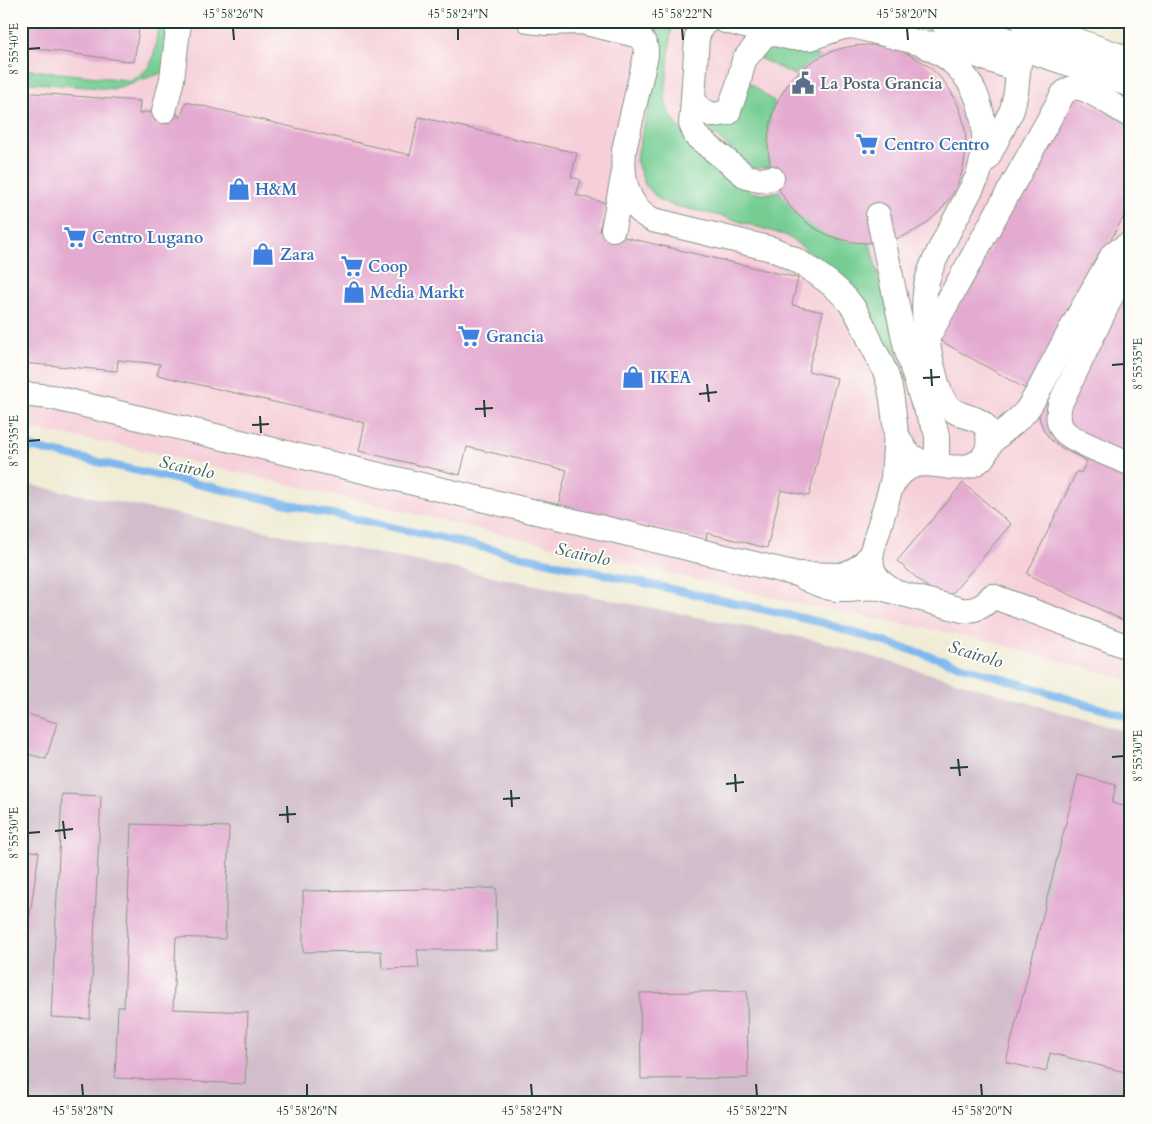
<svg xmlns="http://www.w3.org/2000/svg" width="1152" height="1124" font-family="Cardo,serif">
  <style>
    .built { fill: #f6cfd9 }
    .industrial { fill: #d1bdcb }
    .green { fill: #75cd93; stroke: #4a8564 }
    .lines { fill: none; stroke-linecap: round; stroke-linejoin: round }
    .stream { stroke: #7eb7ee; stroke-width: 8 }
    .building { fill: #e4abd1 }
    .minor-casing { stroke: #889484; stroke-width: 26 }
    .major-casing { stroke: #889484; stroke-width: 30 }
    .minor { stroke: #fff; stroke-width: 24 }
    .major { stroke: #fff; stroke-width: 28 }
    .ticks { fill: none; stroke: #1f3d34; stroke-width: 2 }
    .labels { text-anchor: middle; stroke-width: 4; stroke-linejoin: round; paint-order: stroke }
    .service-label { font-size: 16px; font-weight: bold; fill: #4e5e75; stroke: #fdfcf7; text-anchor: start }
    .shop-label { font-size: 16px; font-weight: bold; fill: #366cbe; stroke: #fdfcf7; text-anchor: start }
    .water-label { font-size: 18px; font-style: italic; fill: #375c62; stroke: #fdfcf7 }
    .neatline { fill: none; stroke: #1f3d34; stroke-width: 2 }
    .ticks-label { font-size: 12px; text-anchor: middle; fill: #1f3d34 }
  </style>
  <rect width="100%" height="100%" fill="#fdfcf7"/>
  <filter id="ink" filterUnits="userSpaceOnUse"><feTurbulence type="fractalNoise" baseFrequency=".02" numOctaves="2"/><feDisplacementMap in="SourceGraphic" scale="10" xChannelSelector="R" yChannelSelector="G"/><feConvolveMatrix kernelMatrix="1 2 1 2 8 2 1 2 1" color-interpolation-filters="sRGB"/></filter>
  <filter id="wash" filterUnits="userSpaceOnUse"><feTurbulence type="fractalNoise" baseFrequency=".0096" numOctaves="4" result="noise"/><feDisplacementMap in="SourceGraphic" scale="20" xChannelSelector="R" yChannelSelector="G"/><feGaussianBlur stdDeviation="1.12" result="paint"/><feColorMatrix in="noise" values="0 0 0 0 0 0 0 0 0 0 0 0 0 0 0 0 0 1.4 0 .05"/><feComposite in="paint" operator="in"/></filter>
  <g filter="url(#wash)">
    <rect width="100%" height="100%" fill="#f0ecd5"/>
    <!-- built -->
    <polygon class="built" points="21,21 882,21 1049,68 1131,96 1131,681 989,641 800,604 120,445 21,428"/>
    <!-- industrial -->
    <polygon class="industrial" points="21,483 819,641 1131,733 1131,1103 21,1103"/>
    <!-- green -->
    <g class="green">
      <path d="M158,21H171L165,72L113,89L21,82V69L128,80C158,72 155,46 158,21Z"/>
      <path d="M644,21H672L665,99L668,111L679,128L692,145L752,192L764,194L780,191C784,197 788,204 793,210C814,232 841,240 870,243L900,362L895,361L864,298L832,269L787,236L725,217L671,205L659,200L645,185L636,160L661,55C661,51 661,45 660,42C658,33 651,25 644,21Z"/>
      <polygon points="771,43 795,49 810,51 820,57 794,75 759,58"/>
      <path d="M746,80L775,102C767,123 767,144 771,167L753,168L706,128L713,127L727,124Z"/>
    </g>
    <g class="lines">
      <!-- stream -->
      <polyline class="stream" points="21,445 820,622 1131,718"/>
    </g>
    <g id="blocks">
      <!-- building -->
      <g class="building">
        <polygon points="29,21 140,21 134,62 26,47"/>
        <circle cx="867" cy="144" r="99"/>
        <polygon points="21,92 140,101 139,114 142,114 142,112 178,114 178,117 181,117 186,102 410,155 419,117 577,153 571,177 581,180 576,195 606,203 599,231 798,278 792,305 823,312 808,371 837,378 809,496 781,490 767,548 707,533 706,540 558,505 567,470 467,447 460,475 359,451 365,423 157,375 160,364 118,360 117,371 21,363"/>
        <polygon points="1076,96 1131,126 1131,204 1026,389 939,340"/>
        <polygon points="1131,278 1131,624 1027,574 1077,471 1081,473 1087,461 1058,446 1050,439 1044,431 1040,421 1038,410 1067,356"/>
        <polygon points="963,483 1011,524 945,602 897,561"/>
        <polygon points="21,712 57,723 46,759 21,752"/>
        <polygon points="1078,775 1116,785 1112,803 1131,808 1131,1064 1129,1073 1050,1053 1046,1072 1006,1062"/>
        <polygon points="62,794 101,796 90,1019 51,1017"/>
        <polygon points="131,824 229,827 225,939 176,937 173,1009 248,1012 245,1084 115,1078 118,1007 124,1007"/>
        <polygon points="21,850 39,852 22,970 21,970"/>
        <polygon points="496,888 497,950 417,950 419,968 382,969 381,951 303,952 303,891"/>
        <polygon points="747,991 748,1078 641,1079 640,993"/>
      </g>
    </g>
  </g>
  <g filter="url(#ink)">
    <use href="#blocks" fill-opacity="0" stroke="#889484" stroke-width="1"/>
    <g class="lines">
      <defs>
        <g id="minor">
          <path d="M529,21L547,23L582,22L636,35C644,40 647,45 646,55L624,150C622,171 624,195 640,211C644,215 649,218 653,220L772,249C798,259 837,284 853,307C861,319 866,332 872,345C878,357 886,370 889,384C893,400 894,417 896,433"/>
          <polyline points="708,21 703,24 697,37 693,99 701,110 713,115 728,113 738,85 744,60 768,31"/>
          <polyline points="725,21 791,38 811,38 840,28 850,26 857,27 920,43 944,44 1007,66 1012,66 1019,62"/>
          <path d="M920,43C931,49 944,54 953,63C985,91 990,137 978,176C968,195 958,214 948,233C939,252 927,271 925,293C922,316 927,341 932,364C936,378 938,396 948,406C965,424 992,410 988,447"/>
          <polyline points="693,99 691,124 696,136 747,177 760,180 772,178"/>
          <polyline points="164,111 172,79 179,21"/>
          <polyline points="987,159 1012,110 1016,92 1019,62 1023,50"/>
          <polyline points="878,215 906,348 923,403 935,428 937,436 937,464"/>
          <polyline points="613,229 623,177"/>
          <path d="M927,339L1063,94C1067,90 1072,87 1078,88C1088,88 1120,110 1131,116"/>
          <polyline points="21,394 51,397 797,574"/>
          <path d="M1129,463C1115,457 1070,440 1063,430C1057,422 1058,413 1060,404L1131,255"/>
          <path d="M891,487L893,478L896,433C905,450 908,459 928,463"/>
          <path d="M872,551C866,564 854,572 840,575L797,574C809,580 823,588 837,589C851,590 866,586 880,588L962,610C975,611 984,607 992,596L1131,648"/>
          <path d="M892,590C876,580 869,570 872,551L891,487C917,441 950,482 979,461C986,456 987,448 992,442C1002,431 1016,423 1026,411C1036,398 1046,376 1054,361C1073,325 1093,289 1113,254L1131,243"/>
        </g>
        <g id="major">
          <polyline points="944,21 1070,62 1131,83"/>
          <polyline points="1025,21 1059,36 1131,62"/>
        </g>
      </defs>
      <!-- minor casing -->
      <use href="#minor" class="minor-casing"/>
      <!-- major casing -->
      <use href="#major" class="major-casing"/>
      <!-- minor -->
      <use href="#minor" class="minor"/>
      <!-- major -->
      <use href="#major" class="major"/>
    </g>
  </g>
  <!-- ticks -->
  <path class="ticks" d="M233,28L234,40M458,28V40M682,28L683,40M907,28L908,40M28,49L40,48M1112,365L1124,364M931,369L932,386M923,378L940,377M707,384L709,402M699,394L717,392M484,400L485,417M475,409L493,408M260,416L261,433M252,425L269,424M28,441L40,440M1112,757L1124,756M958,759L960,776M950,768L968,767M735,774L736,792M726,784L744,782M511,790L512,807M503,799L520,798M287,806L288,823M279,815L296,814M63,821L65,839M55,831L73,829M28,833L40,832M82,1084L83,1096M307,1084V1096M531,1084L532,1096M756,1084L757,1096M981,1084L982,1096"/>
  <!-- icons -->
  <defs>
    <symbol id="civic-bare" viewBox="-9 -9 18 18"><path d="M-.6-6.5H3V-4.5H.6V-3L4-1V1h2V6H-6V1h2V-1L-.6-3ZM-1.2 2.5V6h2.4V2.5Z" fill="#5c6f8a" stroke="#fdfcf7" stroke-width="2.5" paint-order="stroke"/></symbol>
    <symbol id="supermarket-bare" viewBox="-9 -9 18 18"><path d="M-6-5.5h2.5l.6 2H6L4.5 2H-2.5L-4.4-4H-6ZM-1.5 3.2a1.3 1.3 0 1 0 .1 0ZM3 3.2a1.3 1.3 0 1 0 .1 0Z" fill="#3f7fe0" stroke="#fdfcf7" stroke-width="2.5" paint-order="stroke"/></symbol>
    <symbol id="shop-bare" viewBox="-9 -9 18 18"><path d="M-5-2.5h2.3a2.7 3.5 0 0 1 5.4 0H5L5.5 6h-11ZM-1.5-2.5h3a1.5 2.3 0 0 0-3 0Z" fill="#3f7fe0" stroke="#fdfcf7" stroke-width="2.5" paint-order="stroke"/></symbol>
  </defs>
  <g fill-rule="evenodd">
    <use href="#civic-bare" x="787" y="67" width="32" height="32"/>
    <use href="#supermarket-bare" x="851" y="128" width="32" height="32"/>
    <use href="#shop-bare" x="223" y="173" width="32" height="32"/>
    <use href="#supermarket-bare" x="59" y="221" width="32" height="32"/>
    <use href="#shop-bare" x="247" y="238" width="32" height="32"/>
    <use href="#supermarket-bare" x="336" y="250" width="32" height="32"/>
    <use href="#shop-bare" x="338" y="276" width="32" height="32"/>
    <use href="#supermarket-bare" x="453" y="320" width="32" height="32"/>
    <use href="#shop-bare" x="617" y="361" width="32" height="32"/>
  </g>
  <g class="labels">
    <!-- service labels -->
    <g class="service-label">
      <text x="820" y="89">La Posta Grancia</text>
    </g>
    <!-- shop labels -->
    <g class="shop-label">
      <text x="884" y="150">Centro Centro</text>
      <text x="255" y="195">H&amp;M</text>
      <text x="92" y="243">Centro Lugano</text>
      <text x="280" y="260">Zara</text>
      <text x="368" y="272">Coop</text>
      <text x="370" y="298">Media Markt</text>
      <text x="486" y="342">Grancia</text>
      <text x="650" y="383">IKEA</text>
    </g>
    <!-- water labels -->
    <g class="water-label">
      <text transform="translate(187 467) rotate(12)" y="6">Scairolo</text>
      <text transform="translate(583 554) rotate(12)" y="6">Scairolo</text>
      <text transform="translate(976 654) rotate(17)" y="6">Scairolo</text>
    </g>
  </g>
  <!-- margin -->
  <rect width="1152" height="1124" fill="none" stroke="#fdfcf7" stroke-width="55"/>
  <rect x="28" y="28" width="1096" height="1068" class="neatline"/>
  <g class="ticks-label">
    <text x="233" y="18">45°58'26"N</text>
    <text x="458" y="18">45°58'24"N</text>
    <text x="682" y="18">45°58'22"N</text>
    <text x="907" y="18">45°58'20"N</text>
    <text transform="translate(14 49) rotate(-90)" y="4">8°55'40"E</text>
    <text transform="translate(1138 364) rotate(-90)" y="4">8°55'35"E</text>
    <text transform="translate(14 441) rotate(-90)" y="4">8°55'35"E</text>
    <text transform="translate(1138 756) rotate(-90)" y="4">8°55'30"E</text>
    <text transform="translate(14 833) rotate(-90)" y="4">8°55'30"E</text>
    <text x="83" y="1115">45°58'28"N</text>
    <text x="307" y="1115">45°58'26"N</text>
    <text x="532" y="1115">45°58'24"N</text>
    <text x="757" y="1115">45°58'22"N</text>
    <text x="982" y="1115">45°58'20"N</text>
  </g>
</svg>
